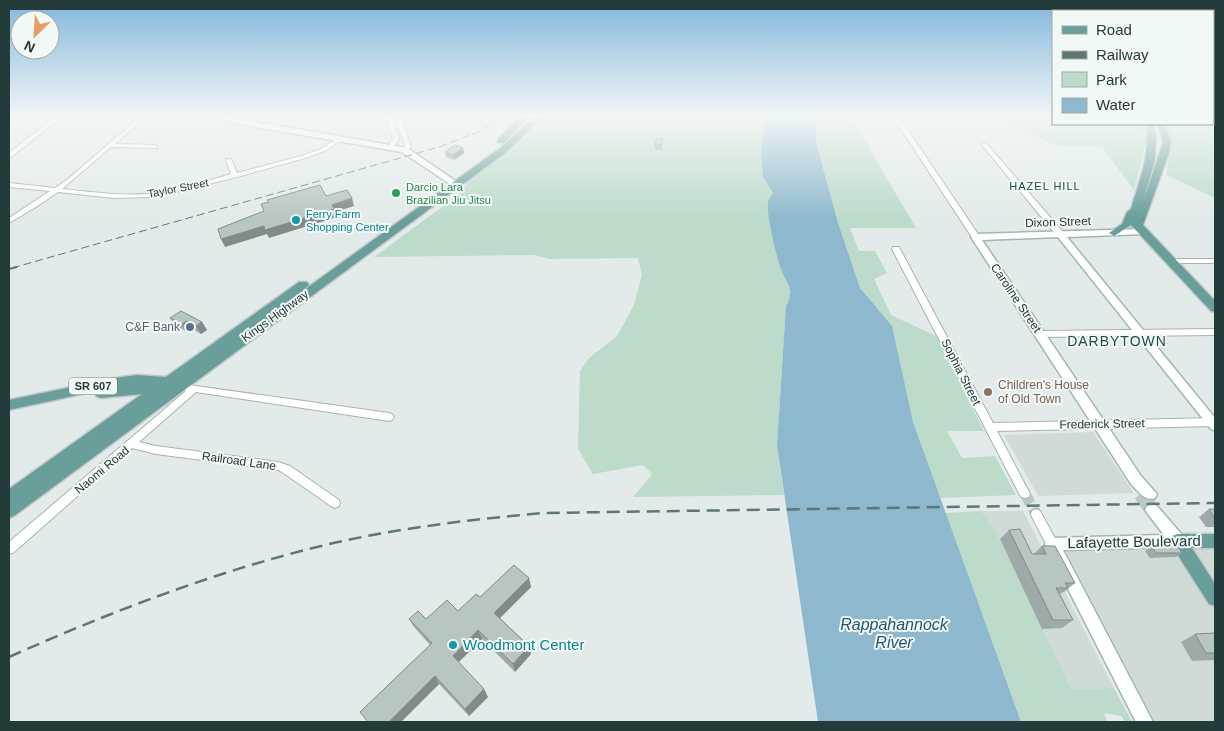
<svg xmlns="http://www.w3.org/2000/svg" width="1224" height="731" font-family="Helvetica,sans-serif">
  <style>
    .built { fill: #d0dbd8 }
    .green { fill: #bcdbca }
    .water { fill: #8db8cd }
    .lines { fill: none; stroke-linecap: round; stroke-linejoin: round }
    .stream { stroke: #8db8cd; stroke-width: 1 }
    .street-tunnel { stroke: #bcc8c6; stroke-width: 11; stroke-dasharray: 11 5.5; stroke-linecap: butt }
    .secondary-tunnel { stroke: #bcc8c6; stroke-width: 15; stroke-dasharray: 15 8; stroke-linecap: butt }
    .street-casing { stroke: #a5b3b1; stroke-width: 2 }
    .secondary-casing { stroke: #a1b6b3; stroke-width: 3 }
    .primary-casing { stroke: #c1c8c8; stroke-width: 3 }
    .street { fill: #fff; fill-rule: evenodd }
    .secondary { fill: #fff; fill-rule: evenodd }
    .primary { fill: #699e9a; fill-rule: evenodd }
    .rail-far2 { stroke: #5e7774; stroke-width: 1; stroke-dasharray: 8 4; stroke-linecap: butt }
    .rail-far1 { stroke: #5e7774; stroke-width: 2; stroke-dasharray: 10 5; stroke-linecap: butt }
    .rail { stroke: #5e7774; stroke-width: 2.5; stroke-dasharray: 13 7; stroke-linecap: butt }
    .wall { fill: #9eaaa7 }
    .shaded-wall { fill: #818b88 }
    .building { fill: #b8c6c2; stroke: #818b88 }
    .leisure-dot { fill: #2e9e5b; stroke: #f2f8f6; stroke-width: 2 }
    .culture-dot { fill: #0f9aa8; stroke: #f2f8f6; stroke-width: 2 }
    .service-dot { fill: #5c6f8a; stroke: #f2f8f6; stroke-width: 2 }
    .education-dot { fill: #8d6e63; stroke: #f2f8f6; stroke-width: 2 }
    .labels { text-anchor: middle; stroke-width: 4; stroke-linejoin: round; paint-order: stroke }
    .far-neighbourhood-label { font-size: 11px; letter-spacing: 1px; fill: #204c49; stroke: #f2f8f6 }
    .far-leisure-label { font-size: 11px; fill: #27864d; stroke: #f2f8f6; text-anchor: start }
    .far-street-label { font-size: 11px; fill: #233b39; stroke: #f2f8f6 }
    .far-culture-label { font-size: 11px; fill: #0d838f; stroke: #f2f8f6; text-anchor: start }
    .shield { fill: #f2f8f6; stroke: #617472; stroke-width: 1 }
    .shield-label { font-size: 11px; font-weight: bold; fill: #233b39 }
    .street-label { font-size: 12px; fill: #233b39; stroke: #f2f8f6 }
    .service-label { font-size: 12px; fill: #4e5e75; stroke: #f2f8f6; text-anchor: end }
    .education-label { font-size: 12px; fill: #785e54; stroke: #f2f8f6; text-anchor: start }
    .neighbourhood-label { font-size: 14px; letter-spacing: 1px; fill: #204c49; stroke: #f2f8f6 }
    .near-street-label { font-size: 15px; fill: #233b39; stroke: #f2f8f6 }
    .near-culture-label { font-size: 15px; fill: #0d838f; stroke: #f2f8f6; text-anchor: start }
    .near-water-label { font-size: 16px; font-style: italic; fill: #215773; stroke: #f2f8f6 }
  </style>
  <rect width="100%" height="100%" fill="#e2ebe9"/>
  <!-- built -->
  <g class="built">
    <polygon points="1093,432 1134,493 1038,496 1004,435"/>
    <polygon points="981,511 1023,511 1114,688 1071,689"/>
    <polygon points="1215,548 1215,722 1155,722 1067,554 1068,551"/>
  </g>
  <!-- green -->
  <g class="green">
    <polygon points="544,117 765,117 761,155 763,177 774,193 781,270 790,284 790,298 786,306 777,445 784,495 633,497 652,474 643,465 593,474 578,449 580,371 589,358 617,336 634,305 642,275 638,258 549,259 535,255 374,257 460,194 458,193 467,185 465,184 525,136"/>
    <polygon points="817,117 851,117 916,228 850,228 859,251 875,251 887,273 874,279 891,315 936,336 984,431 947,431 962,458 995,456 1016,495 940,498 870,301 860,288 838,223 816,142"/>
    <polygon points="993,117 1053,117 1053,124 1144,124 1147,138 1134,190 1102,147 1055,145"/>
    <polygon points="1213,117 1215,117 1215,198 1166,175 1172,141 1166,124 1213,124"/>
    <polygon points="981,511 1000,540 1071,689 1114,688 1132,722 1124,722 1122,716 1104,713 1107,722 1021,722 945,513"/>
  </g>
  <!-- water -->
  <path class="water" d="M765,117H817L816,142L838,223L860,288L892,326L913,422L1021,722H818L777,445L786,306C796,288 786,284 781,269C777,259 766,213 768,203C768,200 772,195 773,193L763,177L761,155Z"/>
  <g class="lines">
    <!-- stream -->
    <g class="stream">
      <polyline points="1004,117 1034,123 1044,117"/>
      <polyline points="1127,124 1136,128 1148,128"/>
      <polyline points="1170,128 1193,124"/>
    </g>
    <!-- street-tunnel -->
    <polyline class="street-tunnel" points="1025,494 1036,514"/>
    <!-- secondary-tunnel -->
    <polyline class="secondary-tunnel" points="1141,494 1152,510"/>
    <defs>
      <g id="street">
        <polygon points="55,117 62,117 11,157 9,158 9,153"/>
        <path d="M140,117H146L115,144L155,145L158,147L157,148L111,147L62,189C93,192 125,197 156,193C181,190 206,181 231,174L226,160L227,159H231L237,173L301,156L321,149L339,137L344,138L325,151L305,158L237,177L155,197L114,198L58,192L36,207L9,223V218L50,191L9,187V183L55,188L68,179Z"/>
        <polygon points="386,117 392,117 399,139 393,148 391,149 388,147 393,139"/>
        <polygon points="395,117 401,117 411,147 406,151 401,150 405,146"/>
        <polygon points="893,117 899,117 980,237 979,239 973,239"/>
        <polygon points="982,143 986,143 1063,232 1063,236 1057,236 982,145"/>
        <polygon points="893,247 899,247 900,249 993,423 1215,418 1215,426 997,431 1030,494 1029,497 1025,498 1021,497 892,249"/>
        <rect x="1167" y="259" width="48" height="4"/>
        <polygon points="1215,329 1215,335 1040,337 1036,334 1040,331"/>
        <polygon points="189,385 389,413 392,414 394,417 392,420 389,421 196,392 139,442 156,446 278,462 290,466 339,500 340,503 339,506 335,508 331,506 282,472 278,470 156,454 132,448 13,553 9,554 9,542 186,391 184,388 186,386"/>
        <polygon points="1036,509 1040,511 1056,540 1057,544 1056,548 1052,549 1048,548 1032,517 1031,514 1032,511"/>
      </g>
      <g id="secondary">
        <polygon points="215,117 228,117 407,148 460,184 456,187 453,186 402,152 243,125"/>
        <path d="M1142,229L1147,232L1145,234L1067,237L1215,418V431L1211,429L1058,237L982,240L1141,476L1157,494L1155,498C1145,502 1138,491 1131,484L971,237L976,234Z"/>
        <polygon points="1152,504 1157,506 1183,536 1185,541 1183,546 1178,547 1063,550 1153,722 1136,722 1045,544 1047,539 1052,538 1164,535 1145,510 1147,506"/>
      </g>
      <g id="primary">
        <polygon points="519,117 527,117 504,143 498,143 498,139"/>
        <polygon points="534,117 543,117 505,153 14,516 9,518 9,489 142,394 101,398 96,396 96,391 9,410 9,400 115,378 137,375 166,377 299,282 307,282 309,285 300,293 499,149"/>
        <path d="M1146,124H1154L1156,136L1155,160L1143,202L1163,142L1157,124H1165L1171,142L1169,153L1143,225L1215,301V312L1211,311L1131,225L1114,236L1109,233L1122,224L1127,212L1131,209C1139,181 1151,154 1146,124Z"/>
        <polygon points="1178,534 1215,534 1215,548 1192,548 1215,584 1215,606 1209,604 1172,546 1170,541 1172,536"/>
      </g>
    </defs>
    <!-- street casing -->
    <use href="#street" class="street-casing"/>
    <!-- secondary casing -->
    <use href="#secondary" class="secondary-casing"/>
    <!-- primary casing -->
    <use href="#primary" class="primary-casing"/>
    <!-- street -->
    <use href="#street" class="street"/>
    <!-- secondary -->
    <use href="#secondary" class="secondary"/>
    <!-- primary -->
    <use href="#primary" class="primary"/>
    <!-- rail-far2 -->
    <polyline class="rail-far2" points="12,268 439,147 478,132 504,117"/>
    <!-- rail-far1 -->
    <polyline class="rail-far1" points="9,269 17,267"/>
    <!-- rail -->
    <path class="rail" d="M9,657C115,610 224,568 338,542C406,527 475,519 544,513L1215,503"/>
  </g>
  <!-- wall -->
  <g class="wall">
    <polygon points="663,139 662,150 655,150 655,145"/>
    <polygon points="463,148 464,153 454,160 446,157 445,152"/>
    <polygon points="170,318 202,322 207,330 201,334 193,329 188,332 176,326"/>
    <polygon points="1209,509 1215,509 1215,527 1206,527 1199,517"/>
    <polygon points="1009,530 1032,554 1034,554 1042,546 1075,583 1064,592 1063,592 1060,594 1073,620 1062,628 1042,629 1000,539"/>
    <polygon points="1151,546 1182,553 1176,557 1150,558 1145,551"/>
    <polygon points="531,587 500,618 529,646 531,654 515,672 482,639 458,662 488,697 469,716 439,684 401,722 430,645 414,627 409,619 426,619 458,611 480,597"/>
    <polygon points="1215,633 1215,660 1192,661 1181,642 1195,634"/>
  </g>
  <!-- shaded-wall -->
  <g class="shaded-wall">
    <polygon points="463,148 464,153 454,160 453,155"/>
    <polygon points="352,198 354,206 335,212 337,217 269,238 267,234 225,247 221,239"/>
    <polygon points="187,321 193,329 188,332 182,324"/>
    <polygon points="202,322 207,330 201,334 196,326"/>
    <polygon points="529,578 531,587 497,621 494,613"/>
    <polygon points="478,630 482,639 457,664 453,656"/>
    <polygon points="529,646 531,654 515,672 513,664"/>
    <polygon points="435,676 439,684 401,722 389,722"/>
    <polygon points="484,689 488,697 469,716 465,709"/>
  </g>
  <!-- building -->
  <g class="building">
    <polygon points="657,139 663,139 662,145 655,145"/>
    <polygon points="455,145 463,148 453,155 445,152"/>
    <polygon points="320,185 326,196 347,190 352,198 332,205 334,209 265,230 264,226 221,239 218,229 264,211 261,204 269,202 267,200"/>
    <polygon points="181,311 202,322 196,326 187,321 182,324 170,318"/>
    <polygon points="1209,509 1215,509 1215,519"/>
    <polygon points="1020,529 1032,554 1046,554 1042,546 1055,546 1075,583 1065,583 1068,588 1056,588 1073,620 1053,620 1009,530"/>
    <polygon points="1177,545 1182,553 1156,553 1151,546"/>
    <polygon points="514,565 529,578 494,613 529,646 513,664 478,630 453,656 484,689 465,709 435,676 389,722 368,722 360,712 432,643 409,619 418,611 426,619 447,600 458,611 476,594 480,597"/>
    <polygon points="1215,633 1215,653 1206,653 1195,634"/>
  </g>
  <!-- sky -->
  <linearGradient id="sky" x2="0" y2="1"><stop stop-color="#83b6dd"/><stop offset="0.53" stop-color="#f2f6f5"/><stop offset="1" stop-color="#f2f6f5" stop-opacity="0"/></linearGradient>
  <rect width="1224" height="219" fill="url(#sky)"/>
  <!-- markers -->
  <circle class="leisure-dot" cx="396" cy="193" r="5"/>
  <g class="culture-dot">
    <circle cx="296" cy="220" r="5"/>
    <circle cx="453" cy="645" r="5"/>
  </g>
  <circle class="service-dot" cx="190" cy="327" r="5"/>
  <circle class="education-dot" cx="988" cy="392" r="5"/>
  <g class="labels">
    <!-- far-neighbourhood labels -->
    <g class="far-neighbourhood-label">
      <text x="1045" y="190">HAZEL HILL</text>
    </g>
    <!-- far-leisure labels -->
    <g class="far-leisure-label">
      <text x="406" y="191">Darcio Lara<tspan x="406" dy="13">Brazilian Jiu Jitsu</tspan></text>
    </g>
    <!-- far-street labels -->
    <g class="far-street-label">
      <text transform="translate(178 188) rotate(-11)" y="4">Taylor Street</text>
    </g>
    <!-- far-culture labels -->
    <g class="far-culture-label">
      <text x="306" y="218">Ferry Farm<tspan x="306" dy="13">Shopping Center</tspan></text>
    </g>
    <!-- shield labels -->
    <rect class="shield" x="69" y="377.5" width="48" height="17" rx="4"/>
    <g class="shield-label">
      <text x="93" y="390">SR 607</text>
    </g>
    <!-- street labels -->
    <g class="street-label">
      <text transform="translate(1058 222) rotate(-2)" y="4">Dixon Street</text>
      <text transform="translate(1016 298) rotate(56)" y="4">Caroline Street</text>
      <text transform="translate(275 316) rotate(-36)" y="4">Kings Highway</text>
      <text transform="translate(961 372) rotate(63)" y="4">Sophia Street</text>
      <text transform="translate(1102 424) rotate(-1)" y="4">Frederick Street</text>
      <text transform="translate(239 461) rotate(8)" y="4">Railroad Lane</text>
      <text transform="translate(102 470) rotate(-40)" y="4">Naomi Road</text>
    </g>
    <!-- service labels -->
    <g class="service-label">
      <text x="180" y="331">C&amp;F Bank</text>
    </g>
    <!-- education labels -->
    <g class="education-label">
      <text x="998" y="389">Children's House<tspan x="998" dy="14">of Old Town</tspan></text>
    </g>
    <!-- neighbourhood labels -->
    <g class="neighbourhood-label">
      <text x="1117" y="346">DARBYTOWN</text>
    </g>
    <!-- near-street labels -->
    <g class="near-street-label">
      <text transform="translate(1134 542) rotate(-1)" y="5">Lafayette Boulevard</text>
    </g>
    <!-- near-culture labels -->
    <g class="near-culture-label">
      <text x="463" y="650">Woodmont Center</text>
    </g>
    <!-- near-water labels -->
    <g class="near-water-label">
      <text x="894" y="630">Rappahannock<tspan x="894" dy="18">River</tspan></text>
    </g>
  </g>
  <!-- border -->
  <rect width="1224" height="731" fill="none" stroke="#233b39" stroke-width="20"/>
  <!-- legend -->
  <rect x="1052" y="10" width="162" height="115" fill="#f2f8f6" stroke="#9facaa"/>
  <rect x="1062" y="26" width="25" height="8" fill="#699e9a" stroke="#9facaa"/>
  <text x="1096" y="35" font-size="15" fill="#233b39">Road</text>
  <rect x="1062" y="51" width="25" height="8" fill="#5e7774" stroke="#9facaa"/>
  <text x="1096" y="60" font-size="15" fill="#233b39">Railway</text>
  <rect x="1062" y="72" width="25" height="15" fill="#bcdbca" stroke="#9facaa"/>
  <text x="1096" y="85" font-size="15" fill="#233b39">Park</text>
  <rect x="1062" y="98" width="25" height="15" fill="#8db8cd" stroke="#9facaa"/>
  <text x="1096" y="110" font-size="15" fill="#233b39">Water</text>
  <!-- north arrow -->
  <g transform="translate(35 35) rotate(205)"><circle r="24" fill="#f2f8f6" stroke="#9facaa"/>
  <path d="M0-4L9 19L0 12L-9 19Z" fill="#e99c63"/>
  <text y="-8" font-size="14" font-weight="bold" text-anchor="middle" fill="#233b39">N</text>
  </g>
</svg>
